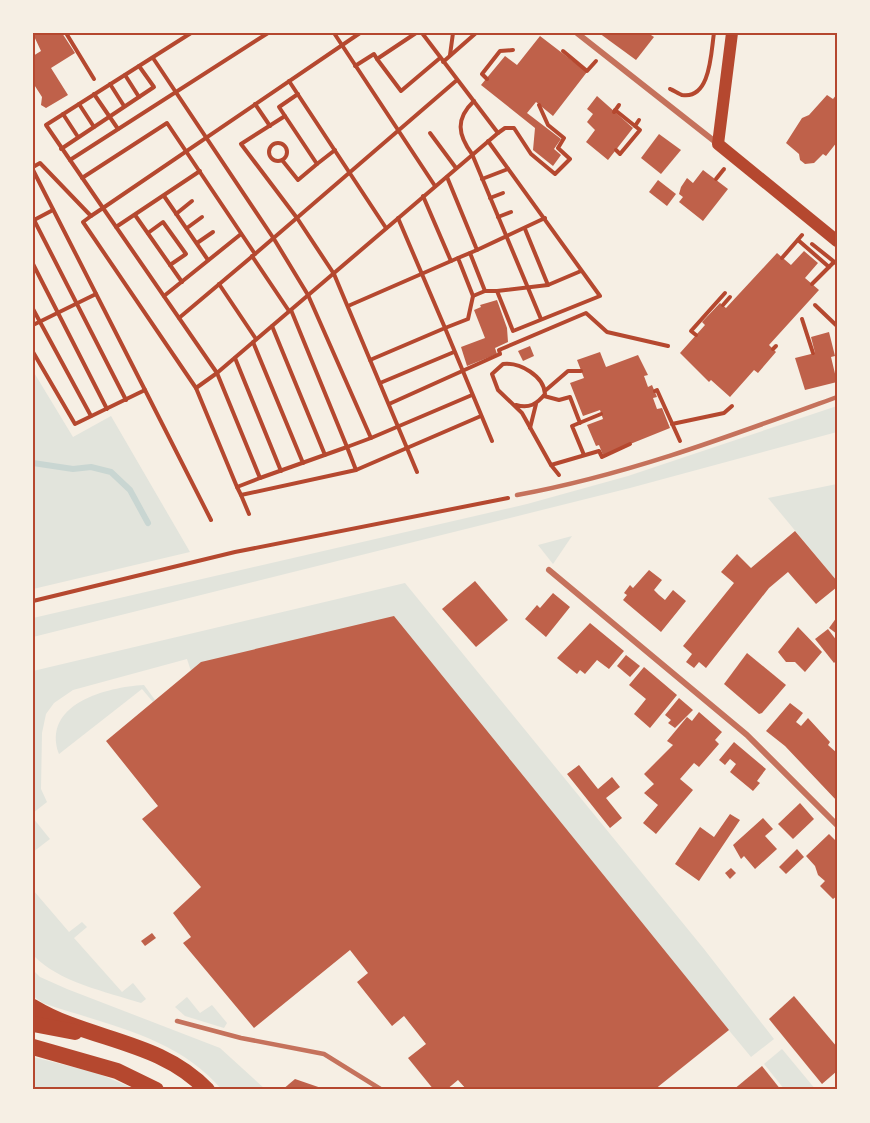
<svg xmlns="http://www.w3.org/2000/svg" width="870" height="1123" font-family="'Fira Sans',sans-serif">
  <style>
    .green { fill: #e2e4dc }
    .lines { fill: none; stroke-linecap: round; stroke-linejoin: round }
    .stream { stroke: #c9d6d2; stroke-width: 6 }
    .building { fill: #bf614a }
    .path { stroke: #b5482f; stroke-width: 4 }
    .service { stroke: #c5725c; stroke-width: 4.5 }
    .minor { stroke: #c5725c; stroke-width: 6 }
    .secondary { stroke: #b5482f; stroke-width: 12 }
    .trunk { stroke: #b5482f; stroke-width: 16 }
    .neatline { fill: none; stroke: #b5482f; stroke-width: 2 }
  </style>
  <rect width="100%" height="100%" fill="#f6efe4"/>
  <!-- green -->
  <g class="green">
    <polygon points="33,371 73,437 111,416 190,552 33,589"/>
    <polygon points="837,406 837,432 630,488 33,637 33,618 527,504 628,476"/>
    <polygon points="837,484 837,581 768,498"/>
    <polygon points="572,536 553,564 538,545"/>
    <polygon points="405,583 704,949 774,1039 751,1057 645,929 191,671 187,659 73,690 54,703 46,714 42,733 41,789 47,802 33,813 33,671"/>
    <path d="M144,685L155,700L153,702L142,689L59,754C41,704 107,687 144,685Z"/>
    <polygon points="33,818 50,839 33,852"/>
    <path d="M33,890L69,932L82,922L87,927L74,938L122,992L133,983L146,999L141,1003C107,992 58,982 33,955Z"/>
    <path d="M33,970L40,977L67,989L220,1048L266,1090H222C177,1036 106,1025 43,1003L33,996Z"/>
    <polygon points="187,997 200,1013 212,1005 227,1023 224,1028 185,1016 175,1007"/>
    <polygon points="782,1049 816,1090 785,1090 764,1064"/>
    <polygon points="33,1057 97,1073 137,1090 33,1090"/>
  </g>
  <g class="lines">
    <!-- stream -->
    <polyline class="stream" points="33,463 73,469 91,467 111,472 130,490 148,523"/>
  </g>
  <!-- building -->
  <g class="building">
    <polygon points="62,33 75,53 51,68 68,95 46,108 41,105 42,97 33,83 33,56 41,51 33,34"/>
    <polygon points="599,33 648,33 654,37 636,60"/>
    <polygon points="540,36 587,72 553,116 536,102 527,113 561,139 554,149 561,155 553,166 533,150 535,128 481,85 505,56 517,65"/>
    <polygon points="837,94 837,142 826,156 823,154 814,163 805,164 800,160 799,154 786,143 802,118 809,115 827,95 833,99"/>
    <polygon points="597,96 633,128 608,160 586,142 595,130 587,122 593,114 587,109"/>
    <polygon points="659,134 681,150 661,174 641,158"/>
    <polygon points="703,170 728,189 703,221 679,202 683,197 679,194 681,187 687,178 693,183"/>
    <polygon points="658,180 676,194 667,206 649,192"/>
    <polygon points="804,251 818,263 805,278 819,290 769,345 776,352 758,373 754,370 730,397 711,380 709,382 680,353 705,325 702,322 720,303 726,308 777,253 791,265"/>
    <polygon points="497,300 507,328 508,342 495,348 497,354 467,366 461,347 485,338 474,310 481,307 480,305"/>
    <polygon points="829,332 835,356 831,357 837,382 805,390 795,358 815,353 811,337"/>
    <polygon points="530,346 534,356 523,361 518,351"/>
    <polygon points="600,352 606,367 638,355 648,375 644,376 648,387 652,385 657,397 653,398 657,409 662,408 670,428 603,455 599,445 596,446 587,425 603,419 600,410 583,416 570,383 584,378 577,360"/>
    <polygon points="795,531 837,581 837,587 816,604 788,572 769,588 706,668 699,662 694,668 686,662 692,654 683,646 734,583 721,572 737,554 751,568"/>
    <polygon points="649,570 662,580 654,590 659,595 665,600 673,590 686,601 661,632 623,600 627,595 624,593 630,585 633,588"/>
    <polygon points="475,581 508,620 476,647 442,609"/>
    <polygon points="553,593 570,607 546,637 525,619 537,605 540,608"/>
    <polygon points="394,616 729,1030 654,1090 467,1090 458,1080 446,1090 434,1090 408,1058 426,1044 404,1016 392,1026 357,982 368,973 350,950 254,1028 183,943 191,937 173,913 201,887 142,819 158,806 106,741 201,662"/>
    <polygon points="837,617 837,634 829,628"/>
    <polygon points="590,623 624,651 609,669 597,660 585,674 580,670 577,674 557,658"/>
    <polygon points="798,627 822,652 805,672 795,662 786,662 778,652"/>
    <polygon points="828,629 837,641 837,660 834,663 815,639"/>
    <polygon points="747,653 786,685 762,713 759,714 724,684"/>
    <polygon points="626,655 640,666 630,677 617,666"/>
    <polygon points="644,667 677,695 650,728 634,714 646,699 629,685"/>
    <polygon points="679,698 693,710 675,728 668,723 671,720 665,715"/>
    <polygon points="790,703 803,713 796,722 801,726 808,718 830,742 828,745 837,753 837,801 785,746 766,731"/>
    <polygon points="699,712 722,732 715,740 719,744 699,767 694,763 680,779 693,790 656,834 643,823 658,805 644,793 654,784 644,774 673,745 667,741 687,717 692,721"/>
    <polygon points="734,742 766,769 757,781 760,783 753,791 730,772 736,764 730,759 725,765 719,760"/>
    <polygon points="579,765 598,789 612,777 620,787 606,798 622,818 610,828 567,774"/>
    <polygon points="800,803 814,819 793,839 778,824"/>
    <polygon points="730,814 740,820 699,881 675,864 700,827 714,837"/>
    <polygon points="763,818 773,829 765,836 777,849 755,869 744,856 741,859 733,845"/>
    <polygon points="829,834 837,842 837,896 833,899 820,886 825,881 818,875 815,866 806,856"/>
    <polygon points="797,849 804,857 786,874 779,867"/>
    <polygon points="731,868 736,873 730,879 725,873"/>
    <polygon points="152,933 156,938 145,946 141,941"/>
    <polygon points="794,996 837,1047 837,1071 822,1084 769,1019"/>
    <polygon points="762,1066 781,1090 733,1090"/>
    <polygon points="295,1079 327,1090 282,1090"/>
  </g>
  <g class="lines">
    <!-- path -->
    <g class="path">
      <polyline points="66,33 94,79"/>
      <polyline points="268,33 70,160 103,208 360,33"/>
      <polyline points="334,33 435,186"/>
      <polyline points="416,33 377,59 401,91 440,58"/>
      <polyline points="563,51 587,71 596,61"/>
      <polyline points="450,55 453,33"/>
      <polyline points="153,58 274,239 308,295 371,438 347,447 291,310"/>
      <polyline points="443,62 476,33"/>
      <polyline points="355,66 374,54 377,59"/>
      <polyline points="125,75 139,97"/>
      <polyline points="487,79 482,74 500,51 513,50"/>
      <polyline points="289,81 386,228"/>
      <polyline points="110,84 124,106"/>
      <path d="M670,89C673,90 679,94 682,95C711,100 711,51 714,33"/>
      <polyline points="94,94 118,129"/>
      <polyline points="298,94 279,107 317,164 335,150"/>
      <path d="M474,101C455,119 458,135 472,154L541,319"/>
      <polyline points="79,104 94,127"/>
      <polyline points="255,104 270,126"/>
      <polyline points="615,110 635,126 639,120"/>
      <polyline points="614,112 619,105"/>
      <polyline points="63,114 78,137"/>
      <polyline points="285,116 241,144 297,218 334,274 417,472"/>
      <polyline points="430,133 456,168"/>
      <polyline points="498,133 505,128 514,128 531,154 555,174 570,159 558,148 564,138 548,125 539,105"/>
      <circle cx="278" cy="152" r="9"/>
      <polyline points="61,149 154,87 139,66"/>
      <polyline points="616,150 620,154 640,130 635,126"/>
      <polyline points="70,160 46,125 191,33"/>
      <polyline points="282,160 298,180 317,164"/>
      <polyline points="33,167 40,163 91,216 103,208 217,373 498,133 422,33"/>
      <polyline points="33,170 145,390"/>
      <polyline points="447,177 477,250 458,258 473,296 468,319 445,328 492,441"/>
      <polyline points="82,178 167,123 255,254 179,318"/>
      <polyline points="482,179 508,169"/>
      <polyline points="716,179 724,169"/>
      <polyline points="164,196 208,260"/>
      <polyline points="423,196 451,261"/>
      <polyline points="490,198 503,193"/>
      <polyline points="176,214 192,201"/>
      <polyline points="135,215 182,282"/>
      <polyline points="91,216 83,222 196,388 217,373 260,478 347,447 356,470 481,416"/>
      <polyline points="498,217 511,212"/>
      <polyline points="33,218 126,400"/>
      <polyline points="34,220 53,210"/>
      <polyline points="116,227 200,171"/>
      <polyline points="187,228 202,217"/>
      <polyline points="525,229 548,285"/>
      <polyline points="148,233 163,222 186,254 170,265"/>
      <polyline points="798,240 829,267"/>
      <polyline points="197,243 213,232"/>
      <polyline points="812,244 837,264"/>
      <polyline points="477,250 545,218"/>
      <polyline points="470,253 485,291 473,296"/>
      <polyline points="255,254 457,80"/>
      <polyline points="252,256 289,311"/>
      <polyline points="782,258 802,235"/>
      <polyline points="33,264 107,409"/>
      <polyline points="219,284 256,339"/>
      <polyline points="812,284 834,262"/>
      <polyline points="485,291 497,291 513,331 600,296 488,141"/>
      <polyline points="497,291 548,285 581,271"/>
      <polyline points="164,296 241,234"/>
      <polyline points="723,305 730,297"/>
      <polyline points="815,305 837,326"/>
      <polyline points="348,306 458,258"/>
      <polyline points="33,309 91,416"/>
      <polyline points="802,319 813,353"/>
      <polyline points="33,325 96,294"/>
      <polyline points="272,326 325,455"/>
      <polyline points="696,335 691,331 725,293"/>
      <polyline points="253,342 303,463"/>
      <polyline points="773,349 776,346"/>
      <polyline points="33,352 75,424 145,390 211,520"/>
      <polyline points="235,358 281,471"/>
      <polyline points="370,360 445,328 398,218"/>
      <polyline points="380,383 454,352"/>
      <polyline points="196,388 237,487 260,478"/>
      <polyline points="546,390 568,371 581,371"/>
      <polyline points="655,391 657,390 680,441"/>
      <polyline points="544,396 559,400 570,397 580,423"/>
      <polyline points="389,404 500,354 499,350 586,313 607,332 668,346"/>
      <path d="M516,405C529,409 537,404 545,394C544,376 520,362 503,364L492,374L498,390L522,413L551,465"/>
      <polyline points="672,424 724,413 732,406"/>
      <polyline points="530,428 536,404"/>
      <polyline points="371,438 472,395"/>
      <polyline points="584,455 572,426 601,414"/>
      <polyline points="559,475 551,465 599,451 602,457 630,444"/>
      <polyline points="237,487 241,495 356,470"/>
      <polyline points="241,495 249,514"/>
      <polyline points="33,601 235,552 508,498"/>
    </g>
    <!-- service -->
    <g class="service">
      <path d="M517,495C627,475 733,435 837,397"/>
      <polyline points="177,1021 241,1038 324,1054 382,1090"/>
    </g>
    <!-- minor -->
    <g class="minor">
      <polyline points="577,33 718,144"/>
      <polyline points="549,570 747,735 837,825"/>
    </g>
    <!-- secondary -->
    <polyline class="secondary" points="732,33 718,144 837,241"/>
    <!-- trunk -->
    <g class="trunk">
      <path d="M33,1007C89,1041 160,1040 207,1090"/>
      <polyline points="33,1024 75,1032"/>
      <polyline points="33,1047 117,1071 156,1090"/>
    </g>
  </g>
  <!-- border -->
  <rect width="870" height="1123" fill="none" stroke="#f6efe4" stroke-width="69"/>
  <rect x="34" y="34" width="802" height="1054" class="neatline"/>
</svg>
